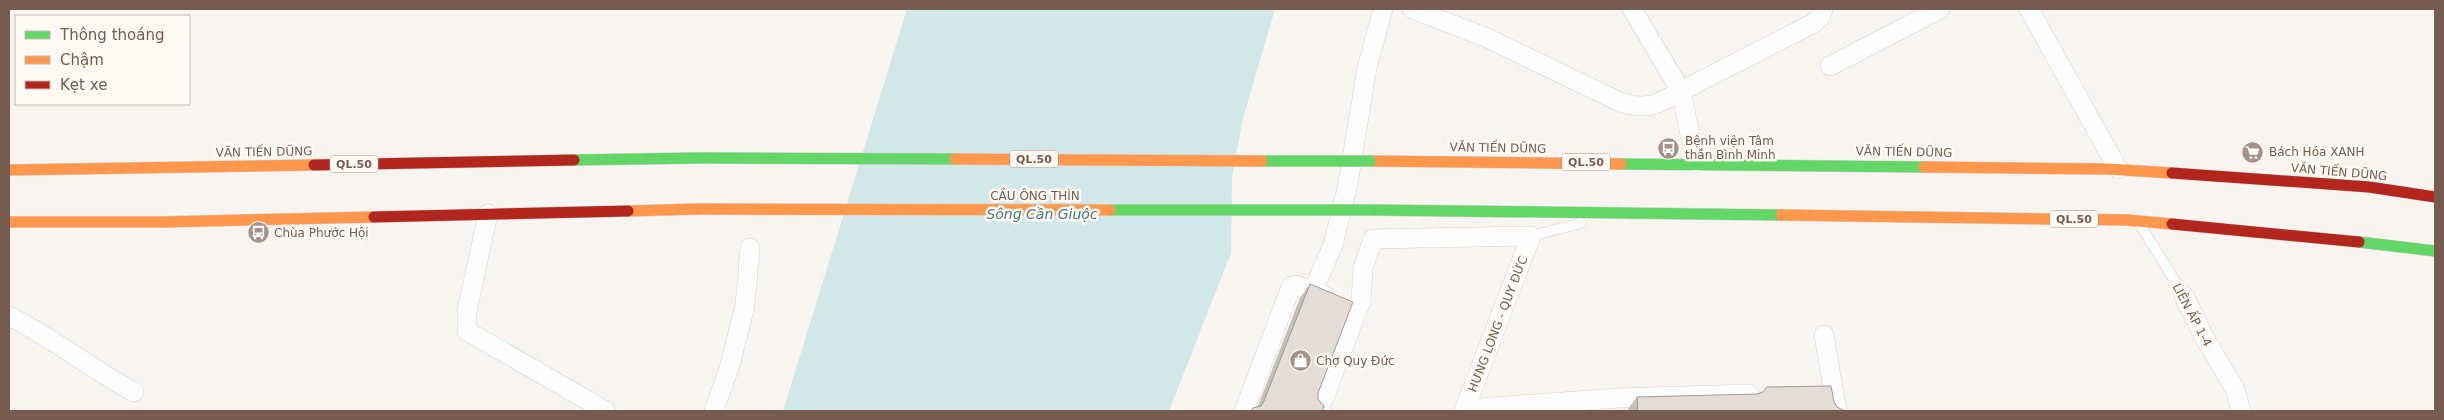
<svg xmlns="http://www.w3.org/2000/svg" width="2444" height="420" font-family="'DejaVu Sans',sans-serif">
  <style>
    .water { fill: #d2e7e8 }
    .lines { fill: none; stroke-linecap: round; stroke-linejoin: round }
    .lane-casing { stroke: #d7d1cd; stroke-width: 11 }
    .street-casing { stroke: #d7d1cd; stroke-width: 20 }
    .fast-casing { stroke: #d9d1cc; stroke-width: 12 }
    .slow-casing { stroke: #d9d1cc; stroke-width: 12 }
    .jam-casing { stroke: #d9d1cc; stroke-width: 12 }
    .lane { stroke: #fefdfd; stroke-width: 10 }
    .street { stroke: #fefdfd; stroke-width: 19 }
    .fast { stroke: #63d668; stroke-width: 11 }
    .slow { stroke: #ff974d; stroke-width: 11 }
    .jam { stroke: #b3261e; stroke-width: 11 }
    .fast-bridge-casing { stroke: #d9d1cc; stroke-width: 12; stroke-linecap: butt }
    .slow-bridge-casing { stroke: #d9d1cc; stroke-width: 12; stroke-linecap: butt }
    .fast-bridge { stroke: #63d668; stroke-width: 11 }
    .slow-bridge { stroke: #ff974d; stroke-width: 11 }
    .wall { fill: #c4beb9 }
    .building { fill: #e4ddd7; stroke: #a09b96 }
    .labels { text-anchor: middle; stroke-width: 5; stroke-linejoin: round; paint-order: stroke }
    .shield { fill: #fef9f2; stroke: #9f8a80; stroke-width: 1 }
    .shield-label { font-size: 11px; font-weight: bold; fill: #765b4f }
    .poi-label { font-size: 12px; fill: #765b4f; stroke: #fef9f2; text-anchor: start }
    .street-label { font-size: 12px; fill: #765b4f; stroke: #fef9f2 }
    .water-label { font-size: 14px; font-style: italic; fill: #477980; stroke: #fef9f2 }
  </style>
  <rect width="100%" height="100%" fill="#f8f4f0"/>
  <!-- water -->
  <polygon class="water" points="907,9 1275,9 1243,118 1232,177 1231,253 1169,411 783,411"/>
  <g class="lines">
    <defs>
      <g id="lane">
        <polyline points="2141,226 2184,296"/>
        <polyline points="1531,236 1581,223"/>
      </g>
      <g id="street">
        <path d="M1412,9L1485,37L1620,102C1647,111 1658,104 1681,91L1632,9"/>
        <polyline points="2029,9 2118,169"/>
        <polyline points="1830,66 1940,9"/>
        <polyline points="1696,163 1681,91 1812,24 1820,18 1823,9"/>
        <polyline points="488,214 467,311 467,331 606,411"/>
        <polyline points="1313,291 1333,245 1347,189 1367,68 1383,9"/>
        <polyline points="2184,296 2204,337 2235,389 2241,411"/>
        <path d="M9,316C53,338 91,369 134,392"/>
        <polyline points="1824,335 1837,411"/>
        <polyline points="1465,409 1618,398 1749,394"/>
        <polyline points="714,411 730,365 745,306 750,248"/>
        <polyline points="1244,411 1291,287 1295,285 1325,296"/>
        <polyline points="1319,411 1361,301 1363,268 1373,239 1531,236 1464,411"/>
      </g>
      <g id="fast">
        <polyline points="574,160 699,158"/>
        <polyline points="1621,164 1924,167"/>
        <polyline points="1373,210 1781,215"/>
        <polyline points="2359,242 2435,251"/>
      </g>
      <g id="slow">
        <polyline points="1370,161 1621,164"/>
        <polyline points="1924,167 2108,169 2172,173"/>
        <polyline points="9,170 314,165"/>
        <polyline points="628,211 698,209"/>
        <polyline points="1781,215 2127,220 2172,224"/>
        <polyline points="9,222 162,222 374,217"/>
      </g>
      <g id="jam">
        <polyline points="314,165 574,160"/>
        <polyline points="2172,173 2369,187 2435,197"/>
        <polyline points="374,217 628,211"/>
        <polyline points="2172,224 2359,242"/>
      </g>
    </defs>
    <!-- lane casing -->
    <use href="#lane" class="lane-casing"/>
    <!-- street casing -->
    <use href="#street" class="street-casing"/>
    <!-- fast casing -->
    <use href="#fast" class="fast-casing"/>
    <!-- slow casing -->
    <use href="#slow" class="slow-casing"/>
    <!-- jam casing -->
    <use href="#jam" class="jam-casing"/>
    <!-- lane -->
    <use href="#lane" class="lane"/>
    <!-- street -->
    <use href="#street" class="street"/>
    <!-- fast -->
    <use href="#fast" class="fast"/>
    <!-- slow -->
    <use href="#slow" class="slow"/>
    <!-- jam -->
    <use href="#jam" class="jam"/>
    <defs>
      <g id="fast-bridge">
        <polyline points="699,158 955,159"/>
        <polyline points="1262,161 1370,161"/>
        <polyline points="1110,210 1373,210"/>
      </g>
      <g id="slow-bridge">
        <polyline points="955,159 1262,161"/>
        <polyline points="698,209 1110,210"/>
      </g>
    </defs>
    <!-- fast-bridge casing -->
    <use href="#fast-bridge" class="fast-bridge-casing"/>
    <!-- slow-bridge casing -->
    <use href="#slow-bridge" class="slow-bridge-casing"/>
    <!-- fast-bridge -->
    <use href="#fast-bridge" class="fast-bridge"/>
    <!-- slow-bridge -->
    <use href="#slow-bridge" class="slow-bridge"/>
  </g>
  <!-- wall -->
  <g class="wall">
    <polygon points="1310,284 1318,393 1318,399 1322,411 1250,411 1253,408 1258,406 1300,298"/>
    <polygon points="1637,397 1834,402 1837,407 1843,411 1629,411 1628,409"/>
  </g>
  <!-- building -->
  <g class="building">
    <polygon points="1310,284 1353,302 1318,393 1318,399 1324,406 1322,411 1251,411 1253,408 1261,406 1264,401"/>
    <polygon points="1831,386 1834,402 1837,407 1843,410 1843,411 1638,411 1637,397 1757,394 1763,392 1767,387"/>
  </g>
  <!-- icons -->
  <defs>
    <symbol id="bus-disc" viewBox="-11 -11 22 22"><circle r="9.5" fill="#a49187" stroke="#fef9f2"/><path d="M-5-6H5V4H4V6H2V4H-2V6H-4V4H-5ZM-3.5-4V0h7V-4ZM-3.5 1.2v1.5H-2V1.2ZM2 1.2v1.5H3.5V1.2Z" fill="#fff"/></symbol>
    <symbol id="supermarket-disc" viewBox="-11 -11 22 22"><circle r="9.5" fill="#a49187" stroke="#fef9f2"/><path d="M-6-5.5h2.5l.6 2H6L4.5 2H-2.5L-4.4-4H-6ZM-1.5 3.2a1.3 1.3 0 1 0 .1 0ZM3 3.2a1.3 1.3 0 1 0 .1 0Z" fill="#fff"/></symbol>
    <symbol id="shop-disc" viewBox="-11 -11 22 22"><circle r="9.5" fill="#a49187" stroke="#fef9f2"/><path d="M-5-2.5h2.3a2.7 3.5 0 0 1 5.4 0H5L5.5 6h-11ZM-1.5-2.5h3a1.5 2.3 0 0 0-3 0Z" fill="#fff"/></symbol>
  </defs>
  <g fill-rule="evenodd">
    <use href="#bus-disc" x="1656" y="136" width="25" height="25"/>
    <use href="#supermarket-disc" x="2240" y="140" width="25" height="25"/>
    <use href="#bus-disc" x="246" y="220" width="25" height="25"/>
    <use href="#shop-disc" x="1288" y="348" width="25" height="25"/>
  </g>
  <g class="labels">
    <!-- shield labels -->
    <g class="shield">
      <rect x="1010" y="150.5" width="48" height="17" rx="4"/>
      <rect x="1562" y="153.5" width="48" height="17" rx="4"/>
      <rect x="330" y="155.5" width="48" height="17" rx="4"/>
      <rect x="2050" y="210.5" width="48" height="17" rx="4"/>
    </g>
    <g class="shield-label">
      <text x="1034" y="163">QL.50</text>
      <text x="1586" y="166">QL.50</text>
      <text x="354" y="168">QL.50</text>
      <text x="2074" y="223">QL.50</text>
    </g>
    <!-- poi labels -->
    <g class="poi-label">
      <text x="1685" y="145">Bệnh viện Tâm<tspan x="1685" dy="14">thần Bình Minh</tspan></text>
      <text x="2269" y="156">Bách Hóa XANH</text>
      <text x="274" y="237">Chùa Phước Hội</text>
      <text x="1316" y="365">Chợ Quy Đức</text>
    </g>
    <!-- street labels -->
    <g class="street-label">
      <text transform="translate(1498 148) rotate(1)" y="4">VĂN TIẾN DŨNG</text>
      <text transform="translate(264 152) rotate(-1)" y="4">VĂN TIẾN DŨNG</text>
      <text transform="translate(1904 152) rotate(1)" y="4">VĂN TIẾN DŨNG</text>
      <text transform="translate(2339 172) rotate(5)" y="4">VĂN TIẾN DŨNG</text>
      <text x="1035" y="200">CẦU ÔNG THÌN</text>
      <text transform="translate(2192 315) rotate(62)" y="4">LIÊN ẤP 1-4</text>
      <text transform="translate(1498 324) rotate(-69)" y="4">HƯNG LONG - QUY ĐỨC</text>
    </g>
    <!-- water labels -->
    <g class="water-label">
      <text x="1042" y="219">Sông Cần Giuộc</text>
    </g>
  </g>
  <!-- border -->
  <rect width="2444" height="420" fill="none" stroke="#765b4f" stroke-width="20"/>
  <!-- legend -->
  <rect x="15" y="15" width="175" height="90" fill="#fef9f2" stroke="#c8bab1"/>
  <rect x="25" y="31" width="25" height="8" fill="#63d668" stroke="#c8bab1"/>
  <text x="60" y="40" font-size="15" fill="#765b4f">Thông thoáng</text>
  <rect x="25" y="56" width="25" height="8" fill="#ff974d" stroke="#c8bab1"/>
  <text x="60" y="65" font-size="15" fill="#765b4f">Chậm</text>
  <rect x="25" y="81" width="25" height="8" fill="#b3261e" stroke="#c8bab1"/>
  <text x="60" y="90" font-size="15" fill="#765b4f">Kẹt xe</text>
</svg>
